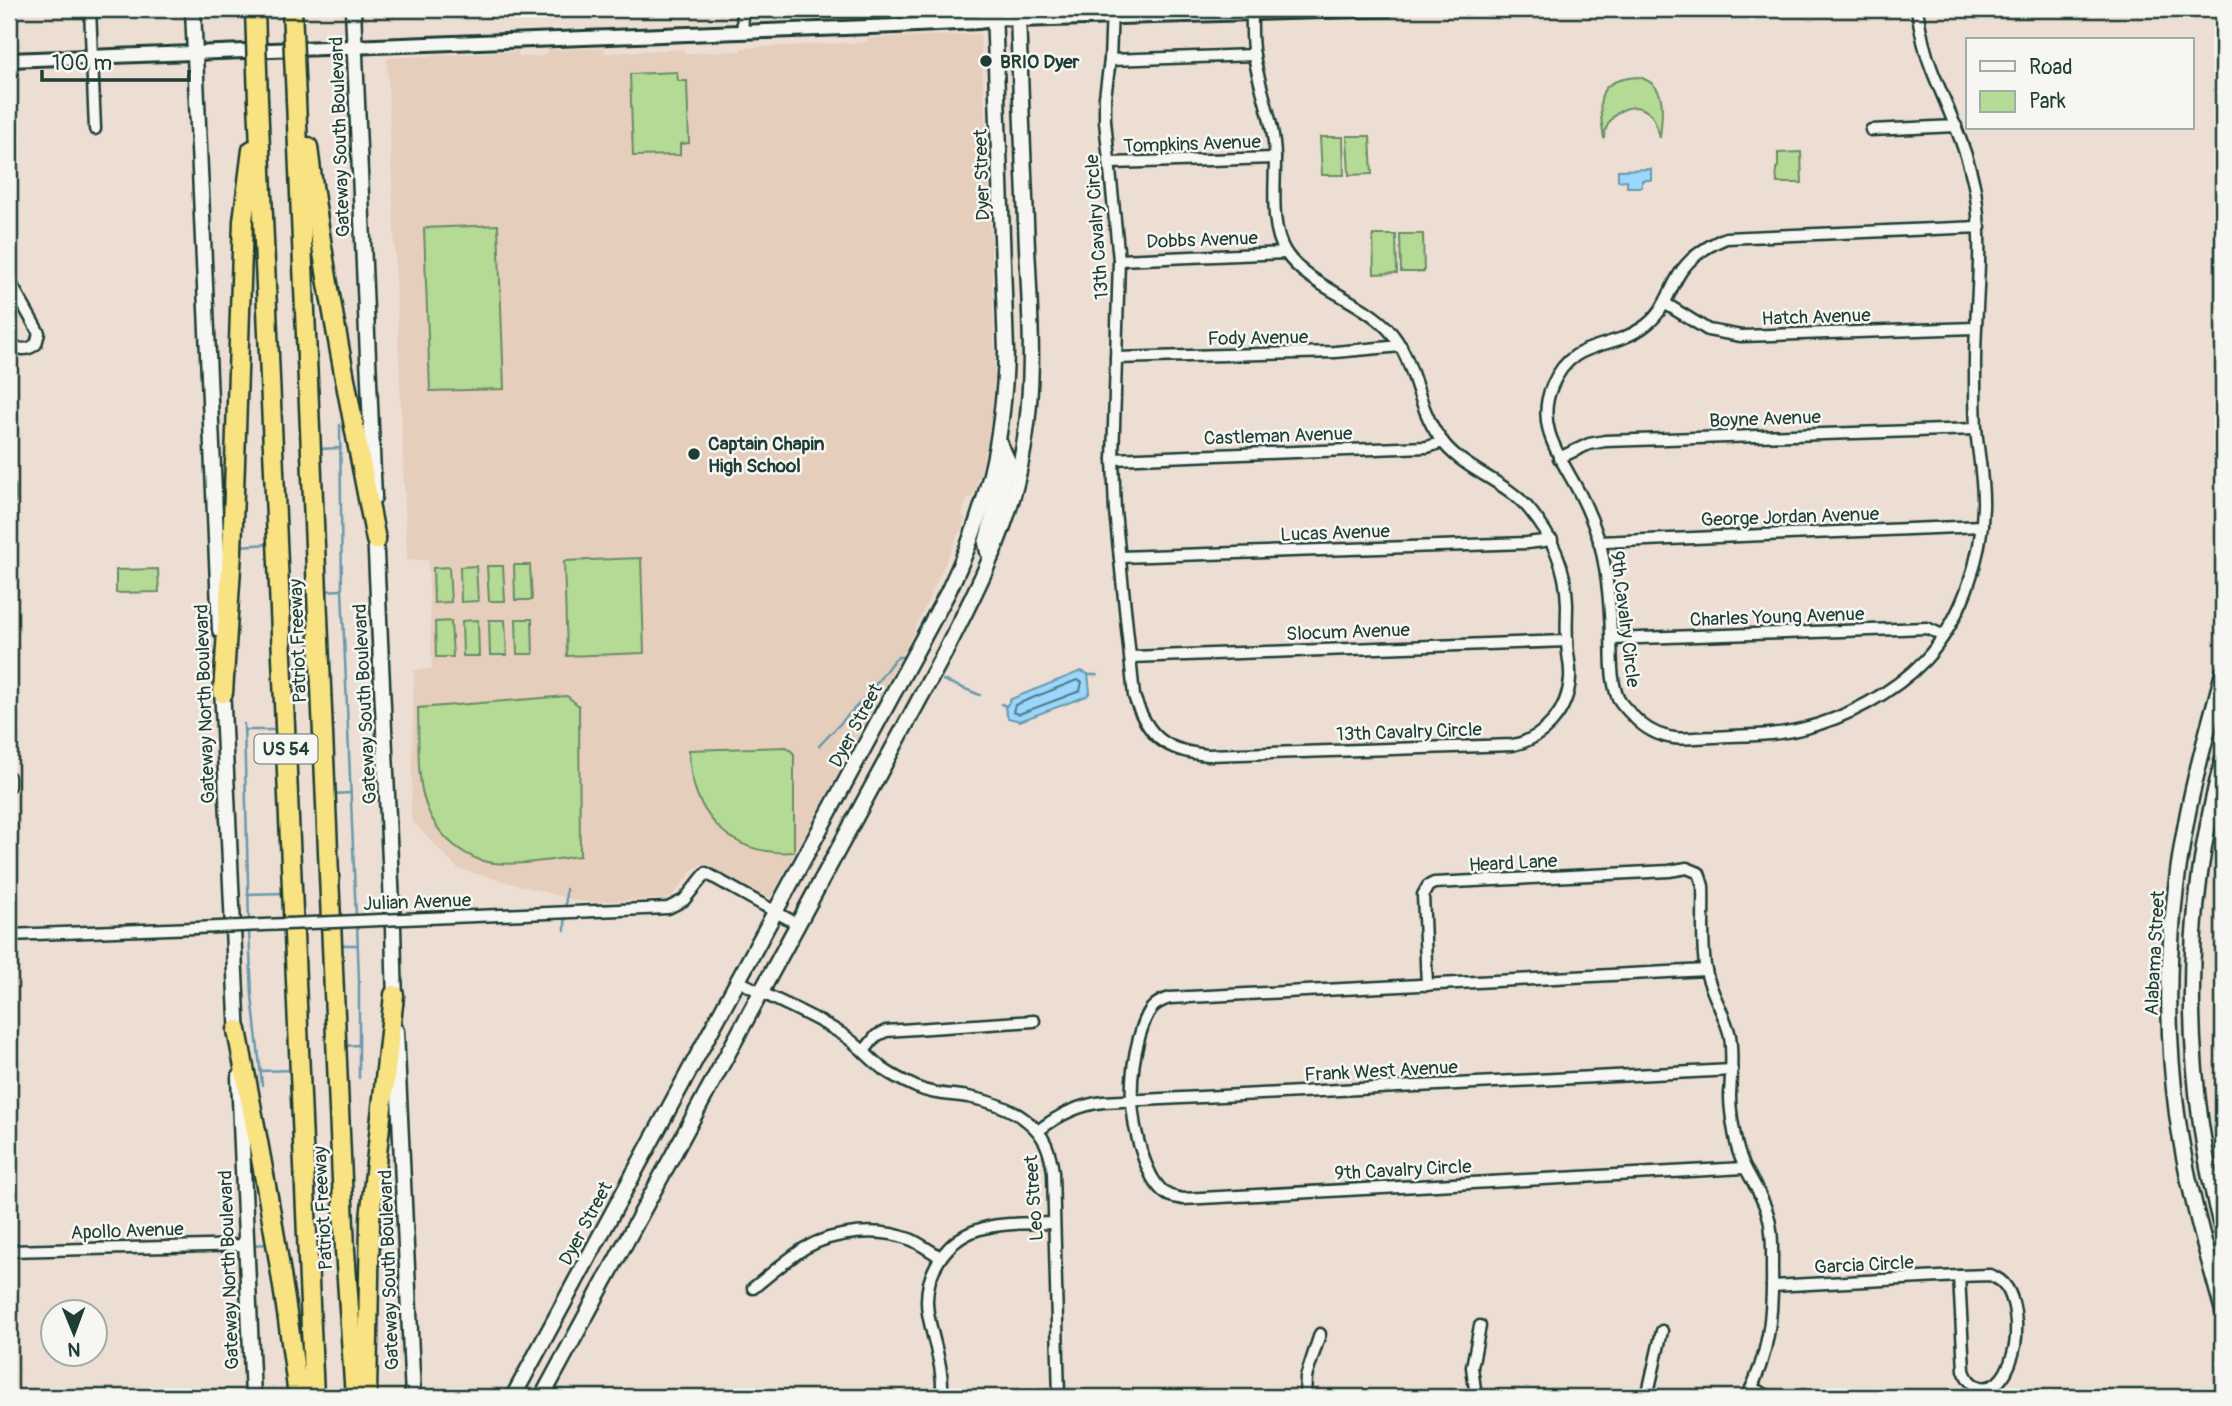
<svg xmlns="http://www.w3.org/2000/svg" width="2232" height="1406" font-family="Pangolin,sans-serif">
  <style>
    .built { fill: #e6cebd }
    .green { fill: #b4da96; stroke: #6a8c65; stroke-width: 2 }
    .water { fill: #9bd6fc; stroke: #6999ac; stroke-width: 2 }
    .lines { fill: none; stroke-linecap: round; stroke-linejoin: round }
    .shore { stroke: #517a84; stroke-width: 2 }
    .stream { stroke: #6999ac; stroke-width: 2.5 }
    .minor-casing { stroke: #1f3d34; stroke-width: 15 }
    .tertiary-casing { stroke: #1f3d34; stroke-width: 18 }
    .secondary-casing { stroke: #1f3d34; stroke-width: 19 }
    .motorway-casing { stroke: #1f3d34; stroke-width: 23 }
    .minor { stroke: #f6f6f2; stroke-width: 10 }
    .tertiary { stroke: #f6f6f2; stroke-width: 12 }
    .secondary { stroke: #f6f6f2; stroke-width: 14 }
    .motorway { stroke: #f8e281; stroke-width: 18 }
    .minor-bridge-casing { stroke: #1f3d34; stroke-width: 15; stroke-linecap: butt }
    .motorway-bridge-casing { stroke: #1f3d34; stroke-width: 23; stroke-linecap: butt }
    .minor-bridge { stroke: #f6f6f2; stroke-width: 10 }
    .motorway-bridge { stroke: #f8e281; stroke-width: 18 }
    .poi-dot { fill: #1f3d34; stroke: #f6f6f2; stroke-width: 2.5 }
    .labels { text-anchor: middle; stroke-width: 5; stroke-linejoin: round; paint-order: stroke }
    .shield { fill: #f6f6f2; stroke: #60746d; stroke-width: 2 }
    .shield-label { font-size: 18px; font-weight: bold; fill: #1f3d34 }
    .poi-label { font-size: 19px; font-weight: bold; fill: #1f3d34; stroke: #f6f6f2; text-anchor: start }
    .street-label { font-size: 19px; fill: #1f3d34; stroke: #f6f6f2 }
  </style>
  <rect width="100%" height="100%" fill="#edded3"/>
  <filter id="ink" filterUnits="userSpaceOnUse"><feTurbulence type="fractalNoise" baseFrequency=".0143" numOctaves="2"/><feDisplacementMap in="SourceGraphic" scale="14" xChannelSelector="R" yChannelSelector="G"/><feConvolveMatrix kernelMatrix="1 2 1 2 8 2 1 2 1" color-interpolation-filters="sRGB"/></filter>
  <g filter="url(#ink)">
    <!-- built -->
    <polygon class="built" points="980,34 988,156 995,357 993,407 988,439 981,470 972,498 968,498 963,509 963,516 966,518 908,644 770,899 712,868 706,863 691,870 690,874 672,896 667,899 581,902 458,869 411,820 414,670 432,669 428,560 407,560 387,58 518,51 519,57 542,56 549,50 604,48 605,53 682,49 686,53 741,51 741,48 867,42 867,38"/>
    <!-- green -->
    <g class="green">
      <polygon points="677,72 678,81 687,81 689,143 680,144 680,155 633,156 630,74"/>
      <path d="M1639,77C1669,86 1662,113 1660,138C1658,130 1656,122 1652,116C1633,95 1605,115 1604,139C1599,102 1592,79 1639,77Z"/>
      <polygon points="1347,136 1370,136 1372,174 1349,175"/>
      <polygon points="1320,137 1343,137 1344,175 1322,175"/>
      <polygon points="1801,152 1802,183 1777,183 1776,168 1778,167 1778,153"/>
      <polygon points="498,225 504,389 430,391 424,228"/>
      <polygon points="1400,234 1423,234 1424,272 1401,272"/>
      <polygon points="1373,235 1396,235 1397,273 1374,274"/>
      <polygon points="641,558 644,653 567,656 564,561"/>
      <polygon points="514,565 530,565 532,600 515,600"/>
      <polygon points="476,566 478,601 461,602 460,567"/>
      <polygon points="487,566 503,566 505,601 489,601"/>
      <polygon points="449,567 451,602 434,603 433,568"/>
      <polygon points="158,569 159,592 116,593 116,570"/>
      <polygon points="516,619 532,619 533,654 517,654"/>
      <polygon points="478,620 479,656 463,656 462,621"/>
      <polygon points="489,620 505,620 507,655 490,655"/>
      <polygon points="451,621 453,657 436,657 435,622"/>
      <path d="M567,696L579,706L580,856C553,859 520,866 494,863C481,862 466,855 455,846C411,811 420,759 418,708Z"/>
      <path d="M787,747L794,754V852C729,857 690,812 689,750Z"/>
    </g>
    <!-- water -->
    <g class="water">
      <polygon points="1651,169 1651,180 1642,180 1642,187 1627,187 1627,180 1618,181 1618,170"/>
      <polygon points="1081,671 1088,674 1090,692 1087,696 1020,721 1008,718 1005,708 1011,699"/>
    </g>
    <g class="lines">
      <!-- shore -->
      <polygon class="shore" points="1077,680 1082,682 1080,691 1019,714 1013,712 1015,705"/>
      <!-- stream -->
      <g class="stream">
        <polyline points="340,425 342,590 356,917"/>
        <polyline points="317,449 341,448"/>
        <polyline points="238,546 270,544"/>
        <polyline points="323,591 341,590"/>
        <polyline points="1088,675 1097,675"/>
        <polyline points="943,680 980,695"/>
        <polyline points="1001,704 1006,706"/>
        <polyline points="244,724 249,923"/>
        <polyline points="244,730 278,730"/>
        <polyline points="819,746 869,693 893,661 898,657 904,657"/>
        <polyline points="332,794 350,793"/>
        <polyline points="247,894 286,893"/>
        <polyline points="357,924 359,981 359,1078"/>
        <polyline points="249,930 252,996 262,1085"/>
        <polyline points="565,930 566,889"/>
        <polyline points="338,945 356,945"/>
        <polyline points="343,1046 359,1045"/>
        <polyline points="261,1071 293,1070"/>
        <polyline points="251,1245 268,1244"/>
      </g>
      <defs>
        <g id="minor">
          <polyline points="90,9 95,129"/>
          <polyline points="742,9 743,31"/>
          <path d="M1112,9L1110,60L1105,97V121L1119,260L1113,459L1115,511L1134,696C1148,737 1165,751 1208,755L1513,745C1545,738 1568,711 1570,678C1571,666 1567,654 1567,641C1566,629 1567,617 1567,604C1566,567 1553,538 1529,509C1504,479 1461,470 1439,437C1415,403 1416,358 1387,328C1359,299 1308,286 1286,253C1270,228 1275,188 1275,159C1275,123 1260,91 1254,56C1251,41 1252,24 1252,9"/>
          <path d="M1917,9C1920,30 1924,50 1932,70C1948,110 1967,148 1975,190C1985,251 1974,311 1975,372C1975,391 1975,409 1976,428C1978,454 1984,480 1983,507C1982,559 1961,621 1925,660C1893,693 1845,719 1801,729C1773,736 1743,735 1714,737C1701,737 1687,740 1674,738C1659,736 1644,728 1633,716C1628,711 1621,704 1618,698C1610,679 1612,654 1611,634C1610,603 1607,570 1599,540C1594,525 1588,510 1581,496C1563,460 1534,428 1552,386C1572,338 1609,351 1642,328C1666,312 1667,292 1682,270C1693,255 1709,245 1726,238L1980,227"/>
          <polyline points="1110,60 1254,55"/>
          <polyline points="1871,130 1956,126"/>
          <polyline points="1111,163 1275,158"/>
          <polyline points="1119,260 1286,253"/>
          <path d="M9,290L13,287L39,333L36,344C26,352 17,350 9,341"/>
          <polyline points="1666,304 1708,330 1741,336 1974,328"/>
          <polyline points="1116,358 1335,352 1401,346"/>
          <polyline points="1559,458 1589,444 1605,441 1976,429"/>
          <polyline points="1113,459 1427,447 1443,442"/>
          <polyline points="9,487 9,500"/>
          <polyline points="1599,542 1982,526"/>
          <polyline points="1120,557 1527,543 1552,540"/>
          <polyline points="1612,639 1927,628 1942,635"/>
          <polyline points="1131,657 1567,641"/>
          <polyline points="9,777 9,786"/>
          <polyline points="427,918 668,908 684,900 706,873 799,925"/>
          <polyline points="9,935 195,928"/>
          <path d="M1706,970L1170,998C1163,1000 1157,1002 1152,1008C1145,1016 1142,1028 1139,1038C1128,1079 1129,1119 1144,1159C1149,1172 1155,1187 1168,1195C1172,1197 1179,1198 1183,1199L1744,1168"/>
          <path d="M737,980C772,999 809,1013 842,1034C858,1044 869,1058 883,1069C893,1076 905,1082 916,1087C933,1095 950,1094 968,1097C989,1101 1011,1108 1027,1121C1045,1135 1050,1151 1053,1172L1059,1397"/>
          <path d="M1427,985L1423,895L1428,886L1434,883L1669,871L1687,868L1699,873L1703,886C1704,910 1701,948 1706,971C1711,994 1725,1014 1730,1036C1733,1056 1731,1075 1730,1095C1730,1111 1733,1127 1736,1142C1741,1169 1761,1189 1768,1215C1773,1232 1772,1251 1772,1268C1773,1315 1769,1355 1747,1397"/>
          <polyline points="864,1051 876,1036 886,1031 1034,1021"/>
          <path d="M1038,1131C1058,1115 1078,1105 1103,1102L1732,1070"/>
          <polyline points="9,1251 247,1245"/>
          <path d="M1990,1275C1997,1278 2003,1281 2007,1288C2015,1301 2017,1322 2016,1337C2015,1355 2003,1396 1977,1386C1969,1383 1966,1377 1964,1370L1959,1276Z"/>
          <polyline points="1772,1286 1959,1276"/>
          <path d="M753,1288C770,1275 787,1259 805,1248C835,1231 880,1227 912,1240C922,1245 931,1251 940,1257"/>
          <polyline points="1752,1388 1770,1397"/>
          <path d="M942,1397C944,1367 933,1342 928,1313C922,1275 946,1237 984,1228C1006,1222 1031,1224 1053,1223"/>
          <polyline points="1305,1397 1306,1377 1320,1334"/>
          <polyline points="1476,1397 1472,1367 1480,1326"/>
          <polyline points="1647,1397 1662,1331"/>
        </g>
        <polyline id="tertiary" points="9,60 896,26 978,22 1005,18 1018,20 1388,9"/>
        <g id="secondary">
          <polyline points="193,9 220,630"/>
          <polyline points="353,9 374,497"/>
          <polyline points="375,531 393,927 395,1004"/>
          <polyline points="993,554 988,552 986,543 1008,461 999,442"/>
          <path d="M2223,673C2210,723 2195,772 2186,823C2168,918 2164,1018 2177,1114C2186,1182 2205,1246 2223,1311"/>
          <polyline points="222,685 238,1039"/>
          <path d="M2223,759C2181,916 2182,1077 2223,1234"/>
          <polyline points="396,1031 413,1397"/>
          <polyline points="239,1077 253,1397"/>
          <path d="M513,1397L948,592C987,510 1004,441 1006,351L994,9"/>
          <path d="M542,1397L945,652C975,593 1005,536 1019,471C1036,397 1031,323 1027,248C1024,168 1020,89 1018,9"/>
        </g>
        <g id="motorway">
          <polyline points="296,100 345,1250 355,1397"/>
          <polyline points="258,101 314,1397"/>
          <path d="M308,147C324,279 351,410 376,540"/>
          <polyline points="223,693 232,552 243,221 252,150"/>
          <path d="M237,1030C260,1152 284,1274 298,1397"/>
          <polyline points="367,1397 370,1219 394,995"/>
        </g>
      </defs>
      <!-- minor casing -->
      <use href="#minor" class="minor-casing"/>
      <!-- tertiary casing -->
      <use href="#tertiary" class="tertiary-casing"/>
      <!-- secondary casing -->
      <use href="#secondary" class="secondary-casing"/>
      <!-- motorway casing -->
      <use href="#motorway" class="motorway-casing"/>
      <!-- minor -->
      <use href="#minor" class="minor"/>
      <!-- tertiary -->
      <use href="#tertiary" class="tertiary"/>
      <!-- secondary -->
      <use href="#secondary" class="secondary"/>
      <!-- motorway -->
      <use href="#motorway" class="motorway"/>
      <defs>
        <polyline id="minor-bridge" points="195,928 427,918"/>
        <g id="motorway-bridge">
          <polyline points="255,9 258,101"/>
          <polyline points="292,9 296,100"/>
        </g>
      </defs>
      <!-- minor-bridge casing -->
      <use href="#minor-bridge" class="minor-bridge-casing"/>
      <!-- motorway-bridge casing -->
      <use href="#motorway-bridge" class="motorway-bridge-casing"/>
      <!-- minor-bridge -->
      <use href="#minor-bridge" class="minor-bridge"/>
      <!-- motorway-bridge -->
      <use href="#motorway-bridge" class="motorway-bridge"/>
    </g>
  </g>
  <!-- markers -->
  <g class="poi-dot">
    <circle cx="986" cy="61" r="7"/>
    <circle cx="694" cy="454" r="7"/>
  </g>
  <g class="labels">
    <!-- shield labels -->
    <rect class="shield" x="254.5" y="734.5" width="63" height="29" rx="5"/>
    <g class="shield-label">
      <text x="286" y="755">US 54</text>
    </g>
    <!-- poi labels -->
    <g class="poi-label">
      <text x="1000" y="68">BRIO Dyer</text>
      <text x="708" y="450">Captain Chapin<tspan x="708" dy="22">High School</tspan></text>
    </g>
    <!-- street labels -->
    <g class="street-label">
      <text transform="translate(339 137) rotate(-92)" y="7">Gateway South Boulevard</text>
      <text transform="translate(1192 143) rotate(-2)" y="7">Tompkins Avenue</text>
      <text transform="translate(981 175) rotate(-92)" y="7">Dyer Street</text>
      <text transform="translate(1096 227) rotate(-94)" y="7">13th Cavalry Circle</text>
      <text transform="translate(1202 239) rotate(-2)" y="7">Dobbs Avenue</text>
      <text transform="translate(1816 316) rotate(-2)" y="7">Hatch Avenue</text>
      <text transform="translate(1258 337) rotate(-1)" y="7">Fody Avenue</text>
      <text transform="translate(1765 418) rotate(-2)" y="7">Boyne Avenue</text>
      <text transform="translate(1278 435) rotate(-2)" y="7">Castleman Avenue</text>
      <text transform="translate(1790 516) rotate(-2)" y="7">George Jordan Avenue</text>
      <text transform="translate(1335 532) rotate(-2)" y="7">Lucas Avenue</text>
      <text transform="translate(1777 616) rotate(-2)" y="7">Charles Young Avenue</text>
      <text transform="translate(1626 619) rotate(83)" y="7">9th Cavalry Circle</text>
      <text transform="translate(1348 631) rotate(-2)" y="7">Slocum Avenue</text>
      <text transform="translate(297 641) rotate(-92)" y="7">Patriot Freeway</text>
      <text transform="translate(204 704) rotate(-92)" y="7">Gateway North Boulevard</text>
      <text transform="translate(364 704) rotate(-93)" y="7">Gateway South Boulevard</text>
      <text transform="translate(855 725) rotate(-62)" y="7">Dyer Street</text>
      <text transform="translate(1409 731) rotate(-2)" y="7">13th Cavalry Circle</text>
      <text transform="translate(1513 862) rotate(-3)" y="7">Heard Lane</text>
      <text transform="translate(417 901) rotate(-2)" y="7">Julian Avenue</text>
      <text transform="translate(2154 953) rotate(-87)" y="7">Alabama Street</text>
      <text transform="translate(1381 1070) rotate(-3)" y="7">Frank West Avenue</text>
      <text transform="translate(1403 1169) rotate(-3)" y="7">9th Cavalry Circle</text>
      <text transform="translate(1033 1198) rotate(-94)" y="7">Leo Street</text>
      <text transform="translate(322 1208) rotate(-93)" y="7">Patriot Freeway</text>
      <text transform="translate(585 1223) rotate(-62)" y="7">Dyer Street</text>
      <text transform="translate(127 1230) rotate(-2)" y="7">Apollo Avenue</text>
      <text transform="translate(1864 1264) rotate(-3)" y="7">Garcia Circle</text>
      <text transform="translate(228 1270) rotate(-92)" y="7">Gateway North Boulevard</text>
      <text transform="translate(388 1270) rotate(-92)" y="7">Gateway South Boulevard</text>
    </g>
  </g>
  <!-- margin -->
  <rect width="2232" height="1406" fill="none" stroke="#f6f6f2" stroke-width="35"/>
  <rect x="18" y="18" width="2197" height="1371" fill="none" stroke="#1f3d34" stroke-width="2.5" filter="url(#ink)"/>
  <!-- legend -->
  <rect x="1966" y="38" width="228" height="91" fill="#f6f6f2" stroke="#a0aca6" stroke-width="2"/>
  <rect x="1980" y="61" width="35" height="10" fill="#f6f6f2" stroke="#a0aca6" stroke-width="2"/>
  <text x="2029" y="74" font-size="21" fill="#1f3d34">Road</text>
  <rect x="1980" y="91" width="35" height="21" fill="#b4da96" stroke="#a0aca6" stroke-width="2"/>
  <text x="2029" y="108" font-size="21" fill="#1f3d34">Park</text>
  <!-- north arrow -->
  <g transform="translate(74 1333) rotate(179)"><circle r="33" fill="#f6f6f2" stroke="#a0aca6" stroke-width="2"/>
  <path d="M0-5L12 26L0 18L-12 26Z" fill="#1f3d34"/>
  <text y="-10" font-size="19" font-weight="bold" text-anchor="middle" fill="#1f3d34">N</text>
  </g>
  <!-- scale -->
  <path d="M42 70v10h147v-10" fill="none" stroke="#1f3d34" stroke-width="3.5"/>
  <text x="52" y="70" font-size="21" fill="#1f3d34" stroke="#f6f6f2" stroke-width="5" paint-order="stroke">100 m</text>
</svg>
